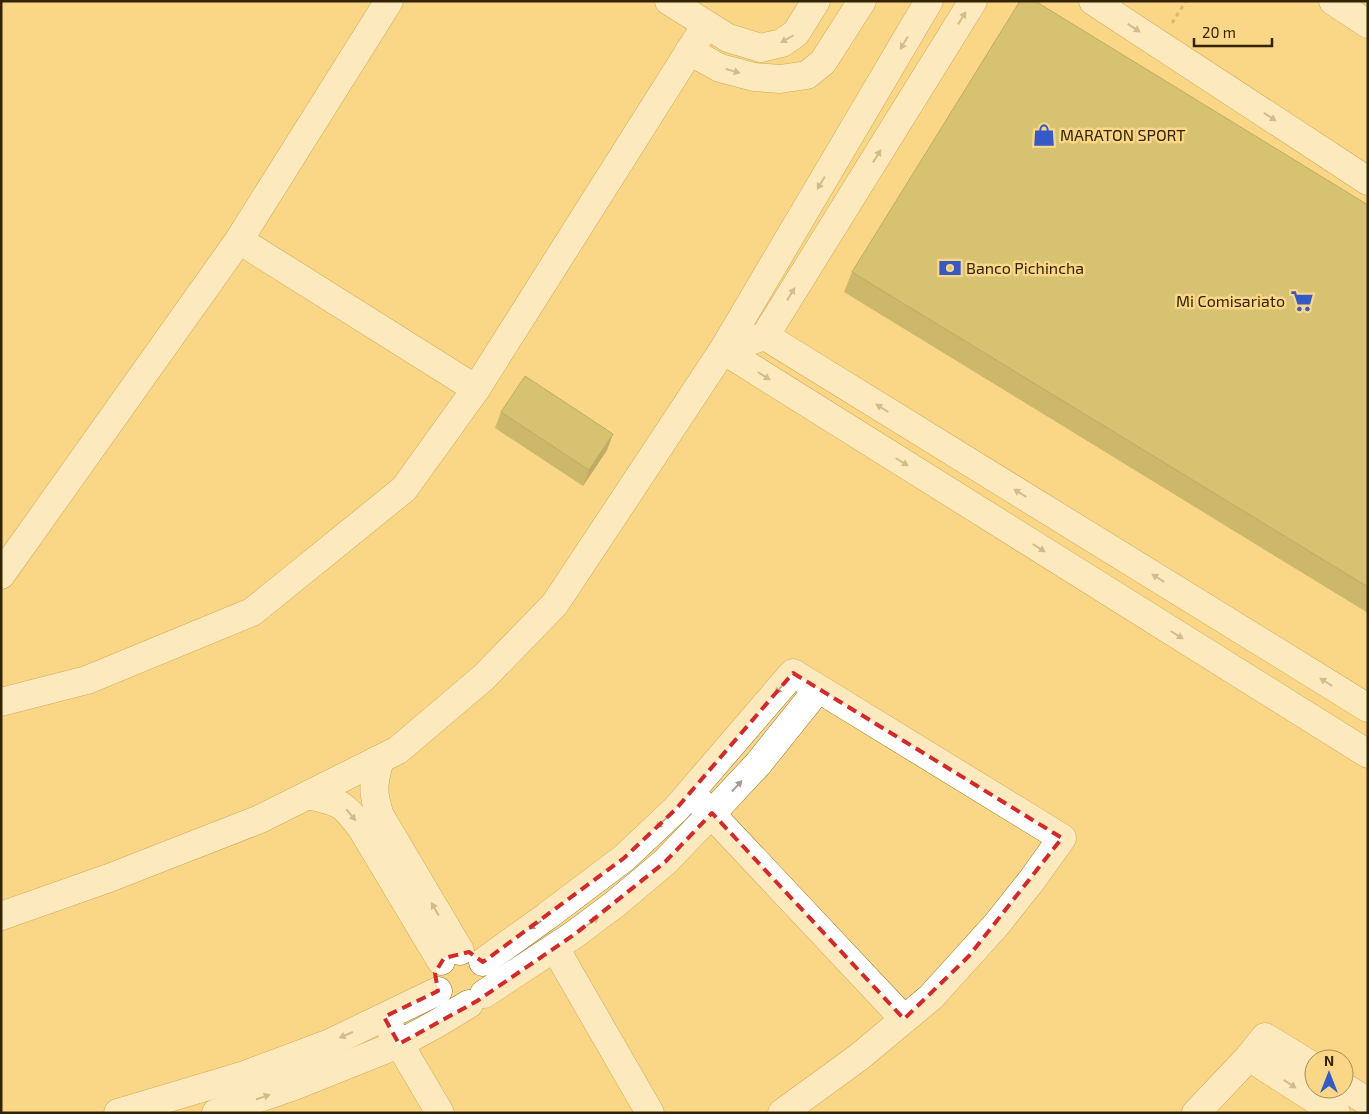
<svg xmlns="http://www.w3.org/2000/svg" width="1369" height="1114" font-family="'Exo 2',sans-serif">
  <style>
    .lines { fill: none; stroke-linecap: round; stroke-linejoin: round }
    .minor-casing { stroke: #957420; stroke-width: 29 }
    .path { stroke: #b29657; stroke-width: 3; stroke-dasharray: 4 4; stroke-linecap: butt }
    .minor { stroke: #fff; stroke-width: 28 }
    .wall { fill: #949049 }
    .shaded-wall { fill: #78763c }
    .building { fill: #aca855; stroke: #78763c }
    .oneway { fill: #a39c8d }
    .marked { fill: none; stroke: #d62828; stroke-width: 4; stroke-dasharray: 10 6; stroke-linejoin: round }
    .labels { text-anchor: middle; stroke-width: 5; stroke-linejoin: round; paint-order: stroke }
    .poi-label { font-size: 16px; fill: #322402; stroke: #fad787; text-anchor: start }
  </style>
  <rect width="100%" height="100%" fill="#fad787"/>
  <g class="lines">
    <defs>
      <g id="minor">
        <polyline points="669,1 728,38 761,48 782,43 796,33 816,1"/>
        <polyline points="929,1 723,350 1368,754"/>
        <polyline points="1093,1 1368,181"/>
        <polyline points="1333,1 1368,24"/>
        <polyline points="689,51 720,68 754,77 780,79 807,75 823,62 862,1"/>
        <polyline points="239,240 476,389"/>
        <polyline points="765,336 1368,708"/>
        <polyline points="1,575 239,240 389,1"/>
        <polyline points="1,702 87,680 252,612 404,489 476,389 706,25"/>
        <path d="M380,759C373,784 372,792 380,816L460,951"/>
        <path d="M308,795C340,802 343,803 362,829L441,961"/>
        <polyline points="698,800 904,1019"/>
        <polyline points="1,916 109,878 260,819 398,750 484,677 555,604 723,350 765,336 973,1"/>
        <polyline points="555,948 650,1113"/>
        <polyline points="483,962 547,916 624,858 676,809 793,673 1062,838 1032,880 997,924 931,997 859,1057 782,1113"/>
        <polyline points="484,994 575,934 615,904 665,862 715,810 758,764 818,689"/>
        <polyline points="390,1028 440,1113"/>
        <polyline points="1249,1057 1336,1113"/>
        <polyline points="1344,1087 1368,1102"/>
        <polyline points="118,1113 242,1076 330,1043 438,991"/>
        <polyline points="216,1113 294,1086 399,1044 436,1024 469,1004"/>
        <polyline points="1196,1113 1249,1057 1265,1037 1314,1067"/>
      </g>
    </defs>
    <!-- minor casing -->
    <use href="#minor" class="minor-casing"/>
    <!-- path -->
    <polyline class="path" points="1172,23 1186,1"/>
    <!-- minor -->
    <use href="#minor" class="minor"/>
  </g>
  <!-- wall -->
  <g class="wall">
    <polygon points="1368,205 1368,613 844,292 852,272"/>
    <polygon points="501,412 607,450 583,486 495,428"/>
  </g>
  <!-- shaded-wall -->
  <polygon class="shaded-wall" points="613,434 607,450 583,486 589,470"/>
  <!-- building -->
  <g class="building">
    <polygon points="1020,1 1035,1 1368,205 1368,587 852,272"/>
    <polygon points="525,376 613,434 589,470 501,412"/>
  </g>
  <!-- one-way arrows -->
  <defs><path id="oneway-solid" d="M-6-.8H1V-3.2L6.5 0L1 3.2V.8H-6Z" transform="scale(1.25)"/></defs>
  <g class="oneway">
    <use href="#oneway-solid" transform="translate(962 18) rotate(-58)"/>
    <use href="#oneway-solid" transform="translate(1134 28) rotate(33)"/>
    <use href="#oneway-solid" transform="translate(787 39) rotate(150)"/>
    <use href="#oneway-solid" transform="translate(904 43) rotate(121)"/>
    <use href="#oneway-solid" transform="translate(733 71) rotate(16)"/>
    <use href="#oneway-solid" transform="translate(1270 117) rotate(33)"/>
    <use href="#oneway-solid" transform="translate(877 156) rotate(-58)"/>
    <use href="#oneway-solid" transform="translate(821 183) rotate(121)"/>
    <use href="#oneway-solid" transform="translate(791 294) rotate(-58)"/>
    <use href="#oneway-solid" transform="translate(764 376) rotate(32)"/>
    <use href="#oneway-solid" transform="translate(882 408) rotate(-148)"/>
    <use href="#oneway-solid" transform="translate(902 462) rotate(32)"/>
    <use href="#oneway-solid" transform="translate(1020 493) rotate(-148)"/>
    <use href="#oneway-solid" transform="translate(1039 548) rotate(32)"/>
    <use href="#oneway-solid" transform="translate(1158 578) rotate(-148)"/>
    <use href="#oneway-solid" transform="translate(1177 635) rotate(32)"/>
    <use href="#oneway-solid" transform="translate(1326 682) rotate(-148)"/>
    <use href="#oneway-solid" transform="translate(780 688) rotate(130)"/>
    <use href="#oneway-solid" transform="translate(737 786) rotate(-47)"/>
    <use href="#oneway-solid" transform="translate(351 815) rotate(50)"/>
    <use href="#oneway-solid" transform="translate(661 823) rotate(137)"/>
    <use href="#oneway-solid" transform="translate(435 909) rotate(-121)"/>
    <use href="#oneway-solid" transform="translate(593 921) rotate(-37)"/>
    <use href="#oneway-solid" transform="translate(535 925) rotate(146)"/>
    <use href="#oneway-solid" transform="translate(346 1035) rotate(156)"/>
    <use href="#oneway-solid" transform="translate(1290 1084) rotate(33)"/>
    <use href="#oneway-solid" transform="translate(263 1097) rotate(-19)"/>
  </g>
  <!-- marked area -->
  <path d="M0 0H1369V1114H0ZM793,673L1062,838L969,956L904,1019L712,813L665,862L575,934L477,1001L399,1044L384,1017L438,991L435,973L444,958L469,952L483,962L624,858L676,809Z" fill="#fad787" fill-opacity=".55" fill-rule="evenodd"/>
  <path class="marked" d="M793,673L1062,838L969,956L904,1019L712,813L665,862L575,934L477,1001L399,1044L384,1017L438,991L435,973L444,958L469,952L483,962L624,858L676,809Z"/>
  <!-- icons -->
  <defs>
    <symbol id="shop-bare" viewBox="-9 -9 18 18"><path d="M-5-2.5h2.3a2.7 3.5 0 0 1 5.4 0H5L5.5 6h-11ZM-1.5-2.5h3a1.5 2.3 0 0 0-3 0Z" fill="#3559c9" stroke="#fad787" stroke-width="2.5" paint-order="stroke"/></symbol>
    <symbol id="bank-bare" viewBox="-9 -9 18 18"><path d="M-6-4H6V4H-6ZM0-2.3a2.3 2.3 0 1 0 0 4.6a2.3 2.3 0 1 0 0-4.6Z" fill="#3559c9" stroke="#fad787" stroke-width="2.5" paint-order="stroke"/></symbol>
    <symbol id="supermarket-bare" viewBox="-9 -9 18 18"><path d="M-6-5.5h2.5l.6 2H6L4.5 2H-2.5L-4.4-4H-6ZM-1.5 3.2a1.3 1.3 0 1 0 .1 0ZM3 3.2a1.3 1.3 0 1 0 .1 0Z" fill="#3559c9" stroke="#fad787" stroke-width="2.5" paint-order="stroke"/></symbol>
  </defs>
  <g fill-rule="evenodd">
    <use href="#shop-bare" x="1028" y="119" width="32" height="32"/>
    <use href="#bank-bare" x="934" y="252" width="32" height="32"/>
    <use href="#supermarket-bare" x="1286" y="285" width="32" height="32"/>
  </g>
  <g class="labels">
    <!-- poi labels -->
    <g class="poi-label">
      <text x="1060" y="141">MARATON SPORT</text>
      <text x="966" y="274">Banco Pichincha</text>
      <text x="1285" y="307" text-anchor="end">Mi Comisariato</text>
    </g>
  </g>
  <!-- border -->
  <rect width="1369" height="1114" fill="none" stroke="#322402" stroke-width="5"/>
  <!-- north arrow -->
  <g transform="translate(1329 1074)"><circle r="24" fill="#fad787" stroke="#aa8f52"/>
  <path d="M0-4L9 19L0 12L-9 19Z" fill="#3559c9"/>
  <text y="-8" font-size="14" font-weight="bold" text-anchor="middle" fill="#322402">N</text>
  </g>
  <!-- scale -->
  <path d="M1194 38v8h78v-8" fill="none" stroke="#322402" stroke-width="2.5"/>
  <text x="1202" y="38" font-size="15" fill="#322402" stroke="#fad787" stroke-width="4" paint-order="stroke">20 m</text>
</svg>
